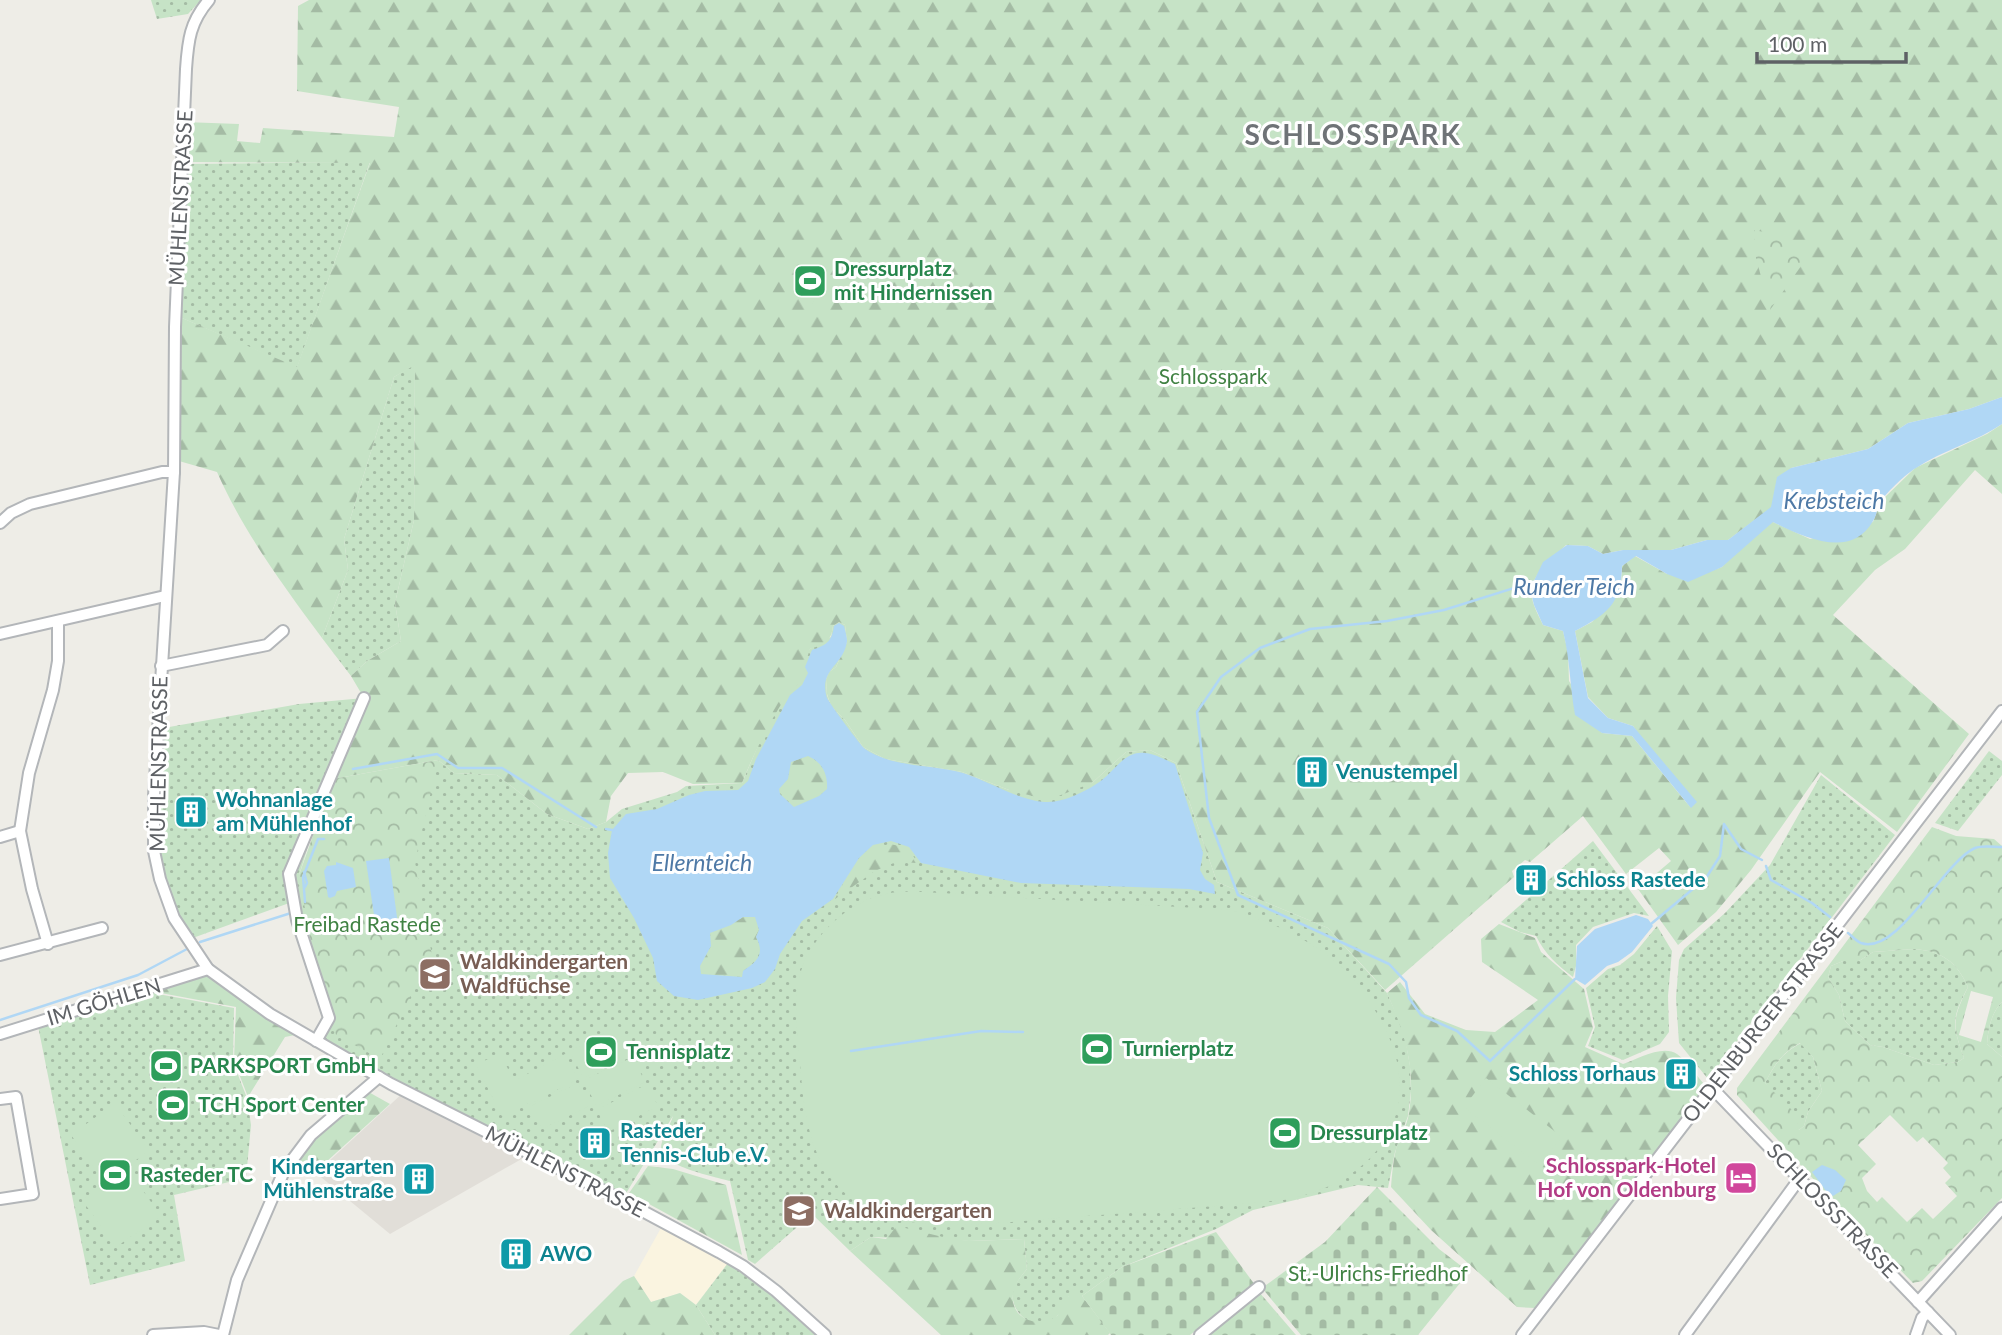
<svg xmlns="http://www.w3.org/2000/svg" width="2002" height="1335" font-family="Lato,sans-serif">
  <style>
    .commercial { fill: #faf4e0 }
    .education { fill: #e1ded8 }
    .grass { fill: url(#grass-dots) }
    .forest { fill: url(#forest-firs); fill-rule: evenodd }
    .cemetery { fill: url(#cemetery-stones) }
    .park { fill: url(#park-crowns); fill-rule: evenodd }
    .garden { fill: #c6e3c6 }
    .water { fill: #b0d7f5; fill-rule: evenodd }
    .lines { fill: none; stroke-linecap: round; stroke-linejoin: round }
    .stream { stroke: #b0d7f5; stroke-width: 2.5 }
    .minor-casing { stroke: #b3b6b9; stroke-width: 14 }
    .minor { stroke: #fff; stroke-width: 10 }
    .labels { text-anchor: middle; stroke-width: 6; stroke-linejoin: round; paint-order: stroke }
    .street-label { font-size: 21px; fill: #5e6165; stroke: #fff }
    .leisure-label { font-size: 21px; font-weight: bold; fill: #27864d; stroke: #fff; text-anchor: start }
    .park-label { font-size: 21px; fill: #408243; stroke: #fff }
    .culture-label { font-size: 21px; font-weight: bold; fill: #0d838f; stroke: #fff; text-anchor: start }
    .education-label { font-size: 21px; font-weight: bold; fill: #785e54; stroke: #fff; text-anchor: start }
    .hotel-label { font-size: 21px; font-weight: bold; fill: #b23c85; stroke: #fff; text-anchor: end }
    .water-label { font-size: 23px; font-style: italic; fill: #4e79a6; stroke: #fff }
    .district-label { font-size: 28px; font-weight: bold; letter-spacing: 2px; fill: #6f7377; stroke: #fff }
  </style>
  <defs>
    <pattern id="grass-dots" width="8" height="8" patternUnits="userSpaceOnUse" patternTransform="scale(1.75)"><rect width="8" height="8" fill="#c6e3c6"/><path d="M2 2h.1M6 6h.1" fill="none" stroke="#a4bba4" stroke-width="1.8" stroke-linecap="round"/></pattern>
    <pattern id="forest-firs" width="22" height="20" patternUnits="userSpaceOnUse" patternTransform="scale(1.75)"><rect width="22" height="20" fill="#c6e3c6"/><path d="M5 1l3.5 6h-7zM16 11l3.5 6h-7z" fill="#a4bba4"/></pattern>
    <pattern id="cemetery-stones" width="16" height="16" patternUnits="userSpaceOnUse" patternTransform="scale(1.75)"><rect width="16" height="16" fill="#c6e3c6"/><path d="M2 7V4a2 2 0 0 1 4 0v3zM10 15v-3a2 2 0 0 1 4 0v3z" fill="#a4bba4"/></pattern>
    <pattern id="park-crowns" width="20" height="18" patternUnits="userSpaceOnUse" patternTransform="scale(1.75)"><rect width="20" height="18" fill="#c6e3c6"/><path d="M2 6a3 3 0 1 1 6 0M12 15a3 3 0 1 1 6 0" fill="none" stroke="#a4bba4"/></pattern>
  </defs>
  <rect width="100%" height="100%" fill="#eeede7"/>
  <!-- commercial -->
  <polygon class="commercial" points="661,1228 728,1263 696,1305 680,1293 651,1302 634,1276"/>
  <!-- education -->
  <polygon class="education" points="405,1091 532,1153 390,1234 316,1173"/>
  <!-- grass -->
  <g class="grass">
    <polygon points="151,0 201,0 188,14 157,19"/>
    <polygon points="370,162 297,368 175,315 183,164"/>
    <polygon points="415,364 414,520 395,603 401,641 367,661 351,676 322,638 348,570 344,539 394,377"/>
    <path d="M839,622L845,625L847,642L836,667L829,672L826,679L827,695L831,706L845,720L863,747L885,759L962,772L1009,790L1092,783L1126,752L1150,750L1176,763L1217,882L1328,928L1387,993L1404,1031L1410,1066L1411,1091L1408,1116L1395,1152L1388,1188L1358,1185L1253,1210L1216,1229L1122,1267L1082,1296H1069C1064,1305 1059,1318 1049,1322C1028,1330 1007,1308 1014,1287C1017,1281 1023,1274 1027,1269L1024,1239L969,1241L871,1237L850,1251L812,1214L755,1264L748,1260L730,1181C716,1177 660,1166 661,1148C661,1139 670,1126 673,1116L622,1200L319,1041L331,1019L292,902L190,939L180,929L154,851L158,729L299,704L364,698L330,778L299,875L391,850L438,760L454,773L497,775L547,814L588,829L606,822L622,809L677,792L686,786L742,783L780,694L810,649L831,637L833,626Z"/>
    <polygon points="1989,751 2002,761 2002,775 1958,831 1935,823"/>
    <polygon points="1821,775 1895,835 1708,1079 1679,1043 1676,998 1679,960 1684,949 1725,913 1770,865"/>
    <path d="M1593,841L1649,916L1634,913L1593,927L1576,945V966L1573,977C1557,965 1545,954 1536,936L1520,932L1501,922Z"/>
    <polygon points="1657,926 1672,951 1668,996 1669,1032 1660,1044 1623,1060 1588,1046 1595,1027 1586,988 1608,969 1620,965 1634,954"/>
    <path d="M1914,949C1942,951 1957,962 1968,987C1951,1020 1952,1024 1964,1058L1958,1062L1934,1065L1883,1047L1870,1045L1845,1021L1839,995L1828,977L1831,966L1843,961H1859L1873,952Z"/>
    <polygon points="147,992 234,1008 233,1062 247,1098 251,1125 246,1178 174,1195 185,1261 90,1285 38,1026"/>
    <path d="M2002,1002V1057L1987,1044C1988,1029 1991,1013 2002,1002Z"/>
    <path d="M1801,1043L1813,1057L1822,1091L1808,1112L1804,1126L1799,1130L1765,1083C1774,1065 1782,1053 1801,1043Z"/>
    <polygon points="728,1263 771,1295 815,1335 715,1335 696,1305"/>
  </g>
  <!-- forest -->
  <g class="forest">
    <path d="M309,0H2002V397L1969,409L1908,423L1868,449L1791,468L1773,522L1810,539L1873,522L1881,501L1915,468L1987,434L2002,424V494L1975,470L1905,549L1875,570L1833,615L1969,734L1897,832L1820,772L1751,870L1716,912L1678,945L1638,889L1671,861L1659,848L1626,874L1583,816L1530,862L1525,860L1512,871L1514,877L1385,990L1328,928L1217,882L1176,763L1150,750L1126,752L1092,783L1048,800L1009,790L962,772L885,759L863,747L845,720L831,706L827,694L826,679L829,672L836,667L847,642L845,625L839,622L833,626C831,642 825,644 810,649L804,667L806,673C800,685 792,687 785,698C768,725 754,753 742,783L693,784L663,772L628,773L611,796L606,822L588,829L547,814L497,775L454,773L438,760L333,779L364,698L351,676L367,661L401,641L395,603L414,520L415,365L394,377L344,539L348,570L322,638C283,585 244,533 217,472L179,461L175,315L297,367L370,163L184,162V122L239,124L237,141L260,143L263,128L394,137L399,107L297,91L298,6ZM1771,508L1722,567L1708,572L1667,574L1635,556L1622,566L1621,590L1592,622L1575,631L1588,697L1608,718L1633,726L1690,807L1632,736L1602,733L1569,681L1568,652L1563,631L1543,625C1540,618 1536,612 1534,605C1524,578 1549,562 1566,545L1588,546L1603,554L1623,550H1671L1707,540H1728Z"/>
    <path d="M808,756C822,762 828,774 827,789L819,796L794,807L779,792L788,779L791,762Z"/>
    <path d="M890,844L908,848L918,863L896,862L875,871L835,899C848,874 861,849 890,844Z"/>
    <path d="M743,917H755L759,930L756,937C764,953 757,961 743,971L742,977L700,974V966L711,946L710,933L731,925Z"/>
    <path d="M1499,924L1535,938L1541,952L1584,989L1593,1028L1585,1047L1623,1064C1637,1059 1663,1044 1677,1054C1687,1061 1696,1075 1704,1084L1696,1099L1535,1308L1517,1307L1431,1230L1391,1187C1392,1174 1393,1161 1396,1149C1400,1137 1407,1126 1409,1113C1416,1068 1405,1034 1387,993L1400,982L1425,1014L1466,1030L1495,1032L1538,1000L1482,962L1481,939Z"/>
    <polygon points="208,972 300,1034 285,1037 248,1097 234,1061 236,1007 150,991"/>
    <polygon points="365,1090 390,1104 314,1173 293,1157"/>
    <polygon points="648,1166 673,1169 726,1185 742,1255 629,1193"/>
    <path d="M897,1226L947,1238L969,1241L1024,1239L1027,1269C1023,1274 1017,1281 1015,1287C1004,1315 1036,1332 1058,1315L1060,1302L1069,1296H1082L1110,1333L1108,1335H941L850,1251L871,1237L886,1239Z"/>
    <polygon points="634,1276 651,1302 680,1293 696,1305 715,1335 569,1335 623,1281"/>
  </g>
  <!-- cemetery -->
  <g class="cemetery">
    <polygon points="1377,1187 1439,1249 1469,1272 1418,1335 1301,1335 1262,1288 1325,1242"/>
    <polygon points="1216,1232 1255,1285 1190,1335 1111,1335 1082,1296 1122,1267"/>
    <polygon points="1259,1292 1296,1335 1203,1335"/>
  </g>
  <!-- park -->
  <g class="park">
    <path d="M1754,230C1772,233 1798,241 1806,259L1770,310L1755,254Z"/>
    <polygon points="438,760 415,862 433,961 412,993 380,1059 336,1035 311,943 299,875 333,779"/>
    <path d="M1932,827L1956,836L1994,839L2002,846V1002C1991,1013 1988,1029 1987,1044L2002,1057V1198L1922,1281L1913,1283L1836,1204L1737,1095V1088ZM1914,949C1942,951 1957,962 1968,987C1952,1020 1952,1024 1964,1058L1958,1062L1934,1065L1883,1047L1870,1045L1845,1021L1839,995L1828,977L1831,966L1843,961H1859L1873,952ZM1971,991L1993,997L1981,1042L1959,1035ZM1800,1043L1813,1057L1822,1091L1808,1112L1804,1126L1799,1130L1796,1114L1765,1083C1774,1065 1782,1053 1800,1043ZM1890,1115L1917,1142L1923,1137L1948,1163L1943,1168L1951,1177L1945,1183L1957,1196L1933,1219L1922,1208L1907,1222L1882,1197L1877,1202L1867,1191L1862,1178L1876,1164L1858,1145Z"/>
  </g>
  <!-- garden -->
  <g class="garden">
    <polygon points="824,258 833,262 811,307 795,292 796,270"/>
    <path d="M923,892L1231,910C1272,922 1312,940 1344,969C1357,981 1367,997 1376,1012C1432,1102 1384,1182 1284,1200C1209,1207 1133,1213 1057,1218C1008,1222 922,1233 878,1214C813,1185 805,1127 800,1063C797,1035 794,1007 799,979C807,940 847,901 886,894C898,891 911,892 923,892Z"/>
    <polygon points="618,1026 632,1054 583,1078 570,1051"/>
    <polygon points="500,1053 514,1081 565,1054 578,1079 528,1105 525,1100 526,1104 502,1116 476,1065"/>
    <polygon points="633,1057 645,1082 596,1106 584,1080"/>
    <polygon points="1486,1078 1562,1137 1539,1165 1464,1107"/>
    <polygon points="578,1083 589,1106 542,1129 531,1106"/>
    <polygon points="647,1084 658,1106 608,1132 597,1110"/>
    <polygon points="115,1103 149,1151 126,1167 161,1216 116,1247 82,1200 105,1183 71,1135"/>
  </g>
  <!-- water -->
  <g class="water">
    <path d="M2002,397V424C1976,442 1943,450 1916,468C1907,473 1887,492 1881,501C1877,507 1877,515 1873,521C1851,560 1804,537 1773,522L1722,567L1688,582L1667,574L1636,556L1622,566C1621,605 1607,614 1575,631L1588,698L1608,718L1633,726L1697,802L1691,808L1632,736L1602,733L1575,715C1570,687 1570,659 1563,631L1543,625L1534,605L1530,589L1543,562L1567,545L1588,546L1603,554L1623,550H1671L1707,540H1728L1771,507L1777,477L1791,468L1868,449L1908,423L1969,409Z"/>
    <path d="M839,623L844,626C845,630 847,637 847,641C844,666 818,669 827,698C830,704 860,745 865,749C893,768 931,764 963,773C989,781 1021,802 1048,802C1065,802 1089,790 1102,780C1116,769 1125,751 1145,753C1155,754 1166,760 1175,764L1203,853L1200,870L1205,879L1214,885L1215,894L1189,889L1021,883L921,863L909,847L891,841L873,845L859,858L833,899L802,921L780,954L775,969L765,982L752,988L698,1000L674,996L657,981L653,958L634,918L610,878L608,853L612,830L626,814L657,809L689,795L705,791L738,790L748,781L756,759L790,695L802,685L808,673L805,667L812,650C827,645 832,641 834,626ZM808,756C822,762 828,774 827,789L819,796L794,807L780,794L779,789L788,779L791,762ZM743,917H755L759,930L756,937C765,954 758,961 743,971L742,977L701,974L700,966L711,946L710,933L731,925Z"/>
    <polygon points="389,858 399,932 377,935 366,861"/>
    <polygon points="336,862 353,868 356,887 337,891 335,896 330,898 328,897 324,871 327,866 336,865"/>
    <polygon points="1636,915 1648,919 1653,926 1632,952 1618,962 1607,966 1585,985 1575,979 1577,946 1595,929"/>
    <polygon points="1822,1165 1835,1170 1846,1180 1841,1191 1833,1196 1826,1191 1812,1172"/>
  </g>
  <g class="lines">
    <!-- stream -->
    <g class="stream">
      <polyline points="1533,582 1444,610 1387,621 1310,629 1260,648 1221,677 1197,712 1209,818 1238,895 1389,964 1406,982 1409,998 1421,1015 1457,1031 1490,1061 1575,979"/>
      <polyline points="353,769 437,754 458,768 502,768 596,827"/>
      <polyline points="606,829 612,830"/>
      <polyline points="1766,866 1771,880 1812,903 1830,917"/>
      <polyline points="304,872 307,883 305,887"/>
      <polyline points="305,902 303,877 318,839 324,839"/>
      <polyline points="1651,924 1706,878 1720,856 1724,824 1741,849 1762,860"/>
      <path d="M1848,933C1851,935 1856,941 1861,943C1898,956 1943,862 1975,848C1982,845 1994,847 2002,847"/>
      <polyline points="200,942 291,913"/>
      <polyline points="0,1020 138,975 187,949"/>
      <polyline points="851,1051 981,1031 1023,1032"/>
    </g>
    <defs>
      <g id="minor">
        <path d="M209,0C190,22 188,40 186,69L175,327L174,472L154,796V851L160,879L174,918L208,969L270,1014L391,1084L622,1200L719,1252L743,1266L776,1291L825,1335"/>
        <polyline points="0,523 11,513 30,504 162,472 174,472"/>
        <polyline points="0,634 165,596"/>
        <polyline points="161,666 267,645 283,631"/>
        <polyline points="0,837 20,831"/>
        <polyline points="48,944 32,889 20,831 29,773 53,690 58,661 58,621"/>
        <polyline points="0,955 102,928"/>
        <polyline points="0,1034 208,969"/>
        <polyline points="316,1041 329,1018 297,920 289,874 364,698"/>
        <polyline points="1713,1089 1950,1335"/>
        <polyline points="0,1099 16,1097 33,1194 0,1199"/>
        <polyline points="1918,1302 2002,1208"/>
        <polyline points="153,1335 204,1332 219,1335"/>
        <polyline points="223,1335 237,1280 284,1171 311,1135 379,1077"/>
        <polyline points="1200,1335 1259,1287"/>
        <polyline points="1522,1335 2002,711"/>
        <polyline points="1685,1335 1800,1178"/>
        <polyline points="1916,1335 1922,1318 1928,1312"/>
      </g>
    </defs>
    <!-- minor casing -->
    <use href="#minor" class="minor-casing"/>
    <!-- minor -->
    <use href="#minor" class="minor"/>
  </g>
  <!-- icons -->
  <defs>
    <symbol id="stadium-square" viewBox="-11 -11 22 22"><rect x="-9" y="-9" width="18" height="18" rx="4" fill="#2e9e5b" stroke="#fff"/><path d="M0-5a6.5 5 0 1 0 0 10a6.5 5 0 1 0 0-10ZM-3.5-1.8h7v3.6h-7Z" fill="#fff"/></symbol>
    <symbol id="building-square" viewBox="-11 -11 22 22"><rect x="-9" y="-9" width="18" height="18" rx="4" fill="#0f9aa8" stroke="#fff"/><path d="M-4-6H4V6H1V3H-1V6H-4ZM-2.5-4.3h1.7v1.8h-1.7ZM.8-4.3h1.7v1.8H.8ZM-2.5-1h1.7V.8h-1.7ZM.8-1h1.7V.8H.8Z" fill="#fff"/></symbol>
    <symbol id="school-square" viewBox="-11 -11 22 22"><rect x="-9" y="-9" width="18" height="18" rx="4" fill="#8d6e63" stroke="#fff"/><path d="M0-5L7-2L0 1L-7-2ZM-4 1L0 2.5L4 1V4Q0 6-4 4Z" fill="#fff"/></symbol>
    <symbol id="hotel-square" viewBox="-11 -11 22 22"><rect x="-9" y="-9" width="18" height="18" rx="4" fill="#d1479c" stroke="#fff"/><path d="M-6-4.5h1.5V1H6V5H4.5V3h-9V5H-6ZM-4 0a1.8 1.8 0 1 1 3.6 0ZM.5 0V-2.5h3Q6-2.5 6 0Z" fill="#fff"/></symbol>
  </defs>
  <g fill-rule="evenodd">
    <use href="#stadium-square" x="791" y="262" width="38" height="38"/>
    <use href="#building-square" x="1293" y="753" width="38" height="38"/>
    <use href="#building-square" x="172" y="793" width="38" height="38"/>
    <use href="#building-square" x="1512" y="861" width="38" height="38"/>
    <use href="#school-square" x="416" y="955" width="38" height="38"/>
    <use href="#stadium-square" x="1078" y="1030" width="38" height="38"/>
    <use href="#stadium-square" x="582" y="1033" width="38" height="38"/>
    <use href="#stadium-square" x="147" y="1047" width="38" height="38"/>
    <use href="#building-square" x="1662" y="1055" width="38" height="38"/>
    <use href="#stadium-square" x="154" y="1086" width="38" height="38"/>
    <use href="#stadium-square" x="1266" y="1114" width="38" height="38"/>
    <use href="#building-square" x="576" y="1124" width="38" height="38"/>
    <use href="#stadium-square" x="96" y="1156" width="38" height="38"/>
    <use href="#hotel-square" x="1722" y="1159" width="38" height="38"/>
    <use href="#building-square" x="400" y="1160" width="38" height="38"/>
    <use href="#school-square" x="780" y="1192" width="38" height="38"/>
    <use href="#building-square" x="497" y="1235" width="38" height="38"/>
  </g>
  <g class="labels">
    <!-- street labels -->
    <g class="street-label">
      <text transform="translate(181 198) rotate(-87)" y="7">MÜHLENSTRASSE</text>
      <text transform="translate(159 764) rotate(-89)" y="7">MÜHLENSTRASSE</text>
      <text transform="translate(104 1002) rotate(-17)" y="7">IM GÖHLEN</text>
      <text transform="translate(1763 1023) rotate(-52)" y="7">OLDENBURGER STRASSE</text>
      <text transform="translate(565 1172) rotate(27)" y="7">MÜHLENSTRASSE</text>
      <text transform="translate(1832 1211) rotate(46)" y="7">SCHLOSSSTRASSE</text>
    </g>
    <!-- leisure labels -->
    <g class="leisure-label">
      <text x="834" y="276">Dressurplatz<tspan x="834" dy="24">mit Hindernissen</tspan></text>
      <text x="1122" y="1056">Turnierplatz</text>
      <text x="626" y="1059">Tennisplatz</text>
      <text x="190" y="1073">PARKSPORT GmbH</text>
      <text x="198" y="1112">TCH Sport Center</text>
      <text x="1310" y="1140">Dressurplatz</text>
      <text x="140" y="1182">Rasteder TC</text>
    </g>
    <!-- park labels -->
    <g class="park-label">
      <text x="1213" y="384">Schlosspark</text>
      <text x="367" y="932">Freibad Rastede</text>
      <text x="1378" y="1281">St.-Ulrichs-Friedhof</text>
    </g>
    <!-- culture labels -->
    <g class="culture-label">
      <text x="1336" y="779">Venustempel</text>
      <text x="216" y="807">Wohnanlage<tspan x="216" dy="24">am Mühlenhof</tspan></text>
      <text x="1556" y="887">Schloss Rastede</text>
      <text x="1656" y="1081" text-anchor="end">Schloss Torhaus</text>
      <text x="620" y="1138">Rasteder<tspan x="620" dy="24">Tennis-Club e.V.</tspan></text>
      <text x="394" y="1174" text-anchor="end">Kindergarten<tspan x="394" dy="24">Mühlenstraße</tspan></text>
      <text x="540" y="1261">AWO</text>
    </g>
    <!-- education labels -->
    <g class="education-label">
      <text x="460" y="969">Waldkindergarten<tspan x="460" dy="24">Waldfüchse</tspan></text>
      <text x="824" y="1218">Waldkindergarten</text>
    </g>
    <!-- hotel labels -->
    <g class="hotel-label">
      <text x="1716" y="1173">Schlosspark-Hotel<tspan x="1716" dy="24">Hof von Oldenburg</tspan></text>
    </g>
    <!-- water labels -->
    <g class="water-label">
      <text x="1834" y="509">Krebsteich</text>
      <text x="1574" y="595">Runder Teich</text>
      <text x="702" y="871">Ellernteich</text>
    </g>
    <!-- district labels -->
    <g class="district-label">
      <text x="1353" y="145">SCHLOSSPARK</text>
    </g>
  </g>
  <!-- scale -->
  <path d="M1757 52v10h149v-10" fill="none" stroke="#5e6165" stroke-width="3.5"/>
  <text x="1768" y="52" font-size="21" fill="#5e6165" stroke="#ffffff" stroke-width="5" paint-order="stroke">100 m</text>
</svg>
